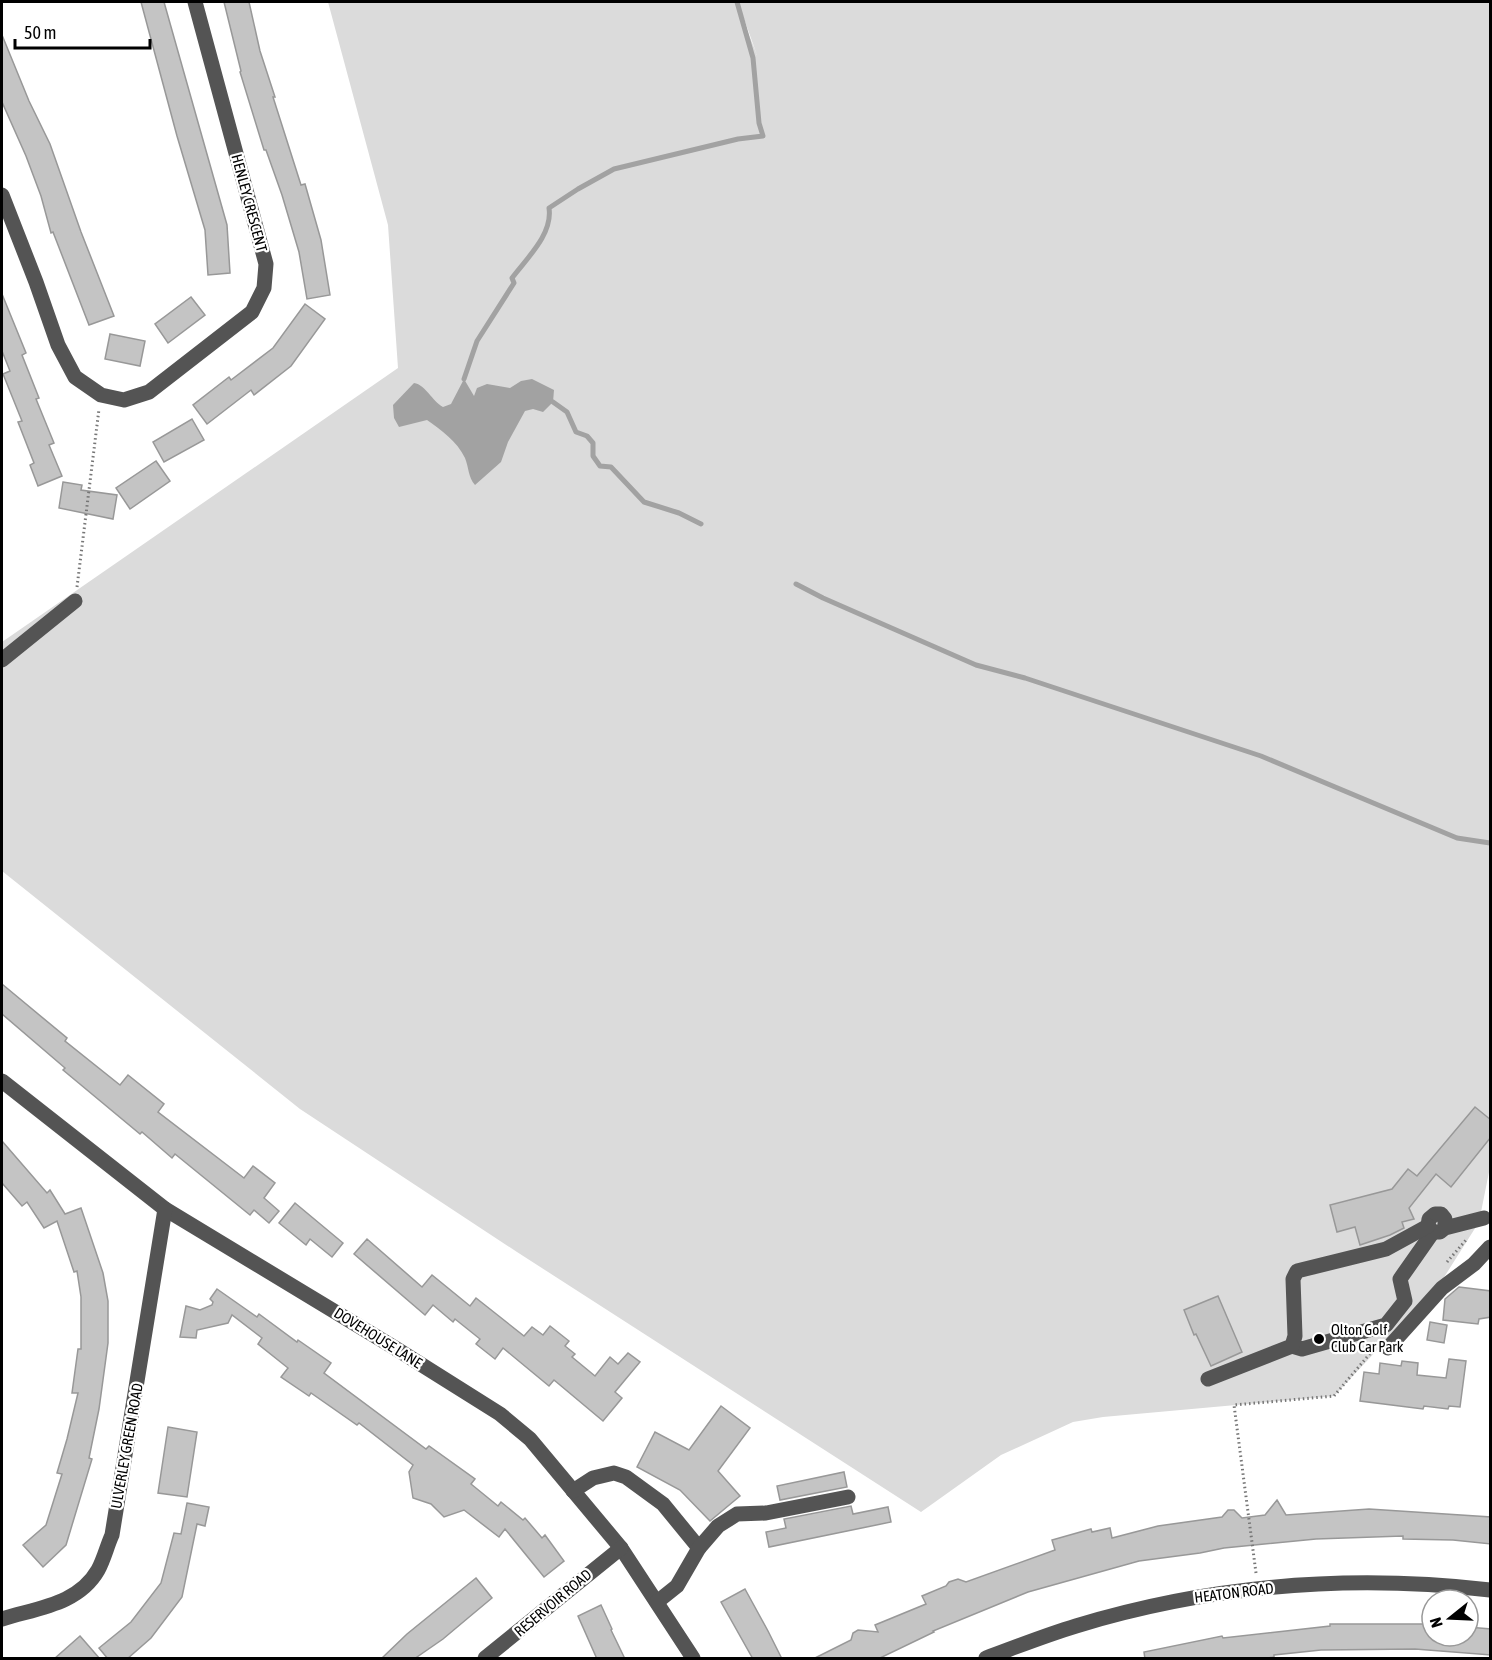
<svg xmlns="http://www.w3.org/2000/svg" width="1492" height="1660" font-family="'Asap Condensed',sans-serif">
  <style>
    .green { fill: #dbdbdb }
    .water { fill: #a2a2a2 }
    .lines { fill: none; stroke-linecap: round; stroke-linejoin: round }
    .stream { stroke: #a2a2a2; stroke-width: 5 }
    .building { fill: #c4c4c4; stroke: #989898; stroke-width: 1.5 }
    .path { stroke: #767676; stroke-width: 3; stroke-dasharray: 1.5 3; stroke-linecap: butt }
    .minor { stroke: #545454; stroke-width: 15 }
    .poi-dot { fill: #000; stroke: #fff; stroke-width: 2 }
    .labels { text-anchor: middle; stroke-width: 4.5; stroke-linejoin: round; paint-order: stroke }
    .street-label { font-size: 15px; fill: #000; stroke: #fff }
    .poi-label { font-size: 15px; fill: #000; stroke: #fff; text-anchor: start }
  </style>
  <rect width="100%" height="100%" fill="#fff"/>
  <!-- green -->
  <polygon class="green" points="328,2 736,2 757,55 738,2 1490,2 1490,1167 1479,1222 1441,1282 1334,1396 1103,1417 1073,1422 1001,1455 921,1512 517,1252 300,1109 2,871 2,642 398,368 388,225"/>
  <!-- water -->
  <path class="water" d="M464,379L474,396L477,388L487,384L510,388L521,381L532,379L554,390L553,402L543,412L533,409L525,411L508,442L501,462L475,485C468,477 469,468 465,458C457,441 441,430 427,420L399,427L394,418L393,405L414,383C426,385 432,401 443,407L451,404Z"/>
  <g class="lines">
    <!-- stream -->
    <g class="stream">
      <path d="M464,379L477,341L514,283L512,278C527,258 553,234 549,208L578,189L614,169L738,139L763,136L759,123L753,58L737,2"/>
      <polyline points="553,402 567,412 576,432 587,436 593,443 593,456 600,466 611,467 644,502 679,513 701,524"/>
      <polyline points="796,584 823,598 976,665 1025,678 1261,756 1457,838 1490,843"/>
    </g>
  </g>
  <!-- building -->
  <g class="building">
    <polygon points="141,2 164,2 227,225 230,273 208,275 205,230 177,136"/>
    <polygon points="224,2 249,2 260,51 275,97 273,97 301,185 305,184 321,240 330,295 307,299 299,252 282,195 266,150 264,150 240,72 241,71"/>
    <polygon points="2,35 29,101 50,144 81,232 114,316 89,325 53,232 51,233 41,196 26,156 2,102"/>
    <polygon points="2,294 26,353 22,355 39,398 36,399 54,443 49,445 62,476 38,486 30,465 34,463 18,422 22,421 3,374 10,371 2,351"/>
    <polygon points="191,297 205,315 168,343 155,324"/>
    <polygon points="305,304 325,319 291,366 254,395 251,390 207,424 193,405 229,377 231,380 273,348"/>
    <polygon points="110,334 145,341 140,366 105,359"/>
    <polygon points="192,419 204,440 164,462 153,442"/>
    <polygon points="156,461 170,481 130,509 116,488"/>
    <polygon points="63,482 82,485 81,490 117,495 113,519 59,508"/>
    <polygon points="2,984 67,1038 65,1041 120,1085 128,1075 164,1104 158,1112 244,1178 253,1166 275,1183 264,1198 279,1211 269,1223 254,1210 250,1215 175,1154 172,1158 142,1132 140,1134 63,1070 65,1068 2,1014"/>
    <polygon points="1475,1107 1491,1120 1491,1137 1451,1187 1436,1174 1409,1208 1414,1219 1402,1222 1404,1228 1390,1235 1360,1245 1355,1227 1337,1232 1330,1205 1392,1189 1408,1169 1417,1176"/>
    <polygon points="2,1141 47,1193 50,1190 65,1214 81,1208 103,1273 108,1301 108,1343 99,1409 89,1458 92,1459 66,1545 43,1567 23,1545 46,1525 62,1474 57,1473 67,1439 78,1393 72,1393 78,1349 81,1349 81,1297 77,1271 74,1272 57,1221 44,1228 27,1202 22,1206 2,1183"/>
    <polygon points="295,1203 343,1243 332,1257 310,1239 306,1245 279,1223"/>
    <polygon points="367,1239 422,1287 432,1275 470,1306 476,1298 524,1336 532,1327 543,1335 550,1326 569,1341 565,1346 575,1354 572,1357 595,1376 610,1357 618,1364 628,1353 640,1362 615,1392 622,1398 603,1421 554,1380 549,1386 503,1348 495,1359 476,1344 480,1339 455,1319 453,1322 433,1305 425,1315 354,1254"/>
    <polygon points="1459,1287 1491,1291 1491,1317 1479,1319 1478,1324 1443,1320 1445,1299"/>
    <polygon points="217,1289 257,1317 259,1314 297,1342 298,1340 331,1363 324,1373 426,1449 429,1446 475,1479 471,1484 498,1506 501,1502 523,1520 525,1518 542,1538 545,1535 564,1561 544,1577 505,1529 499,1537 464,1510 444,1517 431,1504 413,1498 409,1472 413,1465 359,1423 357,1425 311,1393 309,1396 281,1377 288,1368 258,1344 262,1338 232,1315 228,1323 197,1330 196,1338 180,1337 186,1306 200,1310 212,1305 213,1302 210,1299"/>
    <polygon points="1218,1296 1242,1352 1211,1366 1196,1334 1194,1335 1184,1310"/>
    <polygon points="1430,1322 1447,1325 1444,1343 1427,1340"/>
    <polygon points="1449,1359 1466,1361 1460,1407 1449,1406 1448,1409 1424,1406 1423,1409 1360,1401 1364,1372 1379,1374 1380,1363 1401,1366 1402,1361 1418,1363 1417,1375 1446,1378"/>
    <polygon points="721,1406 750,1428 718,1471 740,1496 710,1521 680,1490 637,1467 655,1432 689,1450"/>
    <polygon points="168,1427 197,1432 187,1497 158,1493"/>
    <polygon points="844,1472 847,1487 780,1500 777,1486"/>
    <polygon points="1277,1500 1286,1515 1369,1509 1491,1517 1491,1544 1453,1540 1403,1539 1403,1536 1316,1539 1224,1548 1200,1553 1139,1561 1028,1592 933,1631 934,1632 878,1659 813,1659 851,1640 853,1633 858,1630 878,1632 875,1625 926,1604 922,1596 946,1586 949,1582 958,1579 966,1582 1055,1550 1052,1540 1091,1529 1092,1532 1110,1528 1112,1538 1158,1526 1222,1517 1228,1510 1234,1510 1242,1518 1265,1515"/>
    <polygon points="187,1503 209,1507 205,1526 197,1524 182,1597 151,1638 127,1659 108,1659 99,1648 131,1622 161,1583 174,1533 181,1534"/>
    <polygon points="851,1506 853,1514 888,1507 891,1522 769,1547 766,1532 786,1528 784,1519"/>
    <polygon points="476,1578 492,1598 468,1618 443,1639 414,1659 381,1659 407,1634"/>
    <polygon points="745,1589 768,1631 782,1659 753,1659 721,1602"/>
    <polygon points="601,1605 612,1629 611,1630 625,1659 597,1659 578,1616"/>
    <polygon points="1330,1624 1432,1624 1432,1636 1468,1636 1468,1627 1491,1629 1491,1655 1415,1649 1321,1650 1274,1655 1274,1657 1262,1659 1145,1659 1144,1652 1222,1636 1223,1638 1330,1626"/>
    <polygon points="80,1636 100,1659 54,1659"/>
  </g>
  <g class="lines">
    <!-- path -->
    <g class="path">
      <polyline points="77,587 99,409"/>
      <polyline points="1447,1262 1466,1240"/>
      <polyline points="1256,1573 1234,1405 1334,1396 1373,1350"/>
    </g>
    <!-- minor -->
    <g class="minor">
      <polyline points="2,195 36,282 58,345 75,377 101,395 124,400 149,392 252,312 264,288 266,264 195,2"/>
      <polyline points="2,660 75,601"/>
      <polyline points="2,1081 165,1209 395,1348 500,1414 530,1439 621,1548 693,1658"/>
      <polyline points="1445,1228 1445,1219 1441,1214 1435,1214 1429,1219 1428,1226 1433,1232 1440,1232 1445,1228 1484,1218"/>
      <polyline points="1292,1346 1302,1349 1386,1325 1405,1301 1400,1279 1433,1232"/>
      <polyline points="1388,1348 1442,1288 1474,1264 1490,1247"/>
      <polyline points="1208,1379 1292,1346 1295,1336 1293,1279 1297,1271 1386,1249 1428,1226"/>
      <polyline points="573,1491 593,1478 614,1473 626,1477 663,1504 699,1548"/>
      <polyline points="657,1602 677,1586 699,1548 718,1526 737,1514 766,1513 848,1497"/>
      <path d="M2,1619C36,1608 78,1605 98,1570C104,1559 107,1546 112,1535L165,1209"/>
      <polyline points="485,1658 621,1548"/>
      <path d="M986,1658C1016,1647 1046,1635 1076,1626C1211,1585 1351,1574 1490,1590"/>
    </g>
  </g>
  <!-- markers -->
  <circle class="poi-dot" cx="1319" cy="1339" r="6"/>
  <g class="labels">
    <!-- street labels -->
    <g class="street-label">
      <text transform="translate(249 203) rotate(75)" y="5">HENLEY CRESCENT</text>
      <text transform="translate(378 1338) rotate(32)" y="5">DOVEHOUSE LANE</text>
      <text transform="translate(127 1446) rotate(-80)" y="5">ULVERLEY GREEN ROAD</text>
      <text transform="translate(1234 1593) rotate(-7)" y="5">HEATON ROAD</text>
      <text transform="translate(553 1603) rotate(-40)" y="5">RESERVOIR ROAD</text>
    </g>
    <!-- poi labels -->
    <g class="poi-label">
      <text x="1331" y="1335">Olton Golf<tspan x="1331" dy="17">Club Car Park</tspan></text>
    </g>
  </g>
  <!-- border -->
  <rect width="1492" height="1660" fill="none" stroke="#000000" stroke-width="6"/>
  <!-- north arrow -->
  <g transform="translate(1450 1618) rotate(252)"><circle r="28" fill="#ffffff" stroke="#999999" stroke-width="1.5"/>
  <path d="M0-4.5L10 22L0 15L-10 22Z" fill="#000000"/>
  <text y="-9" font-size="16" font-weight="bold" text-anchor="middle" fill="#000000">N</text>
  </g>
  <!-- scale -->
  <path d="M15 39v9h135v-9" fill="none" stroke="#000000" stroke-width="3"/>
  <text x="24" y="39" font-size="18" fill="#000000" stroke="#ffffff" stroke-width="4.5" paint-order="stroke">50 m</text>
</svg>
